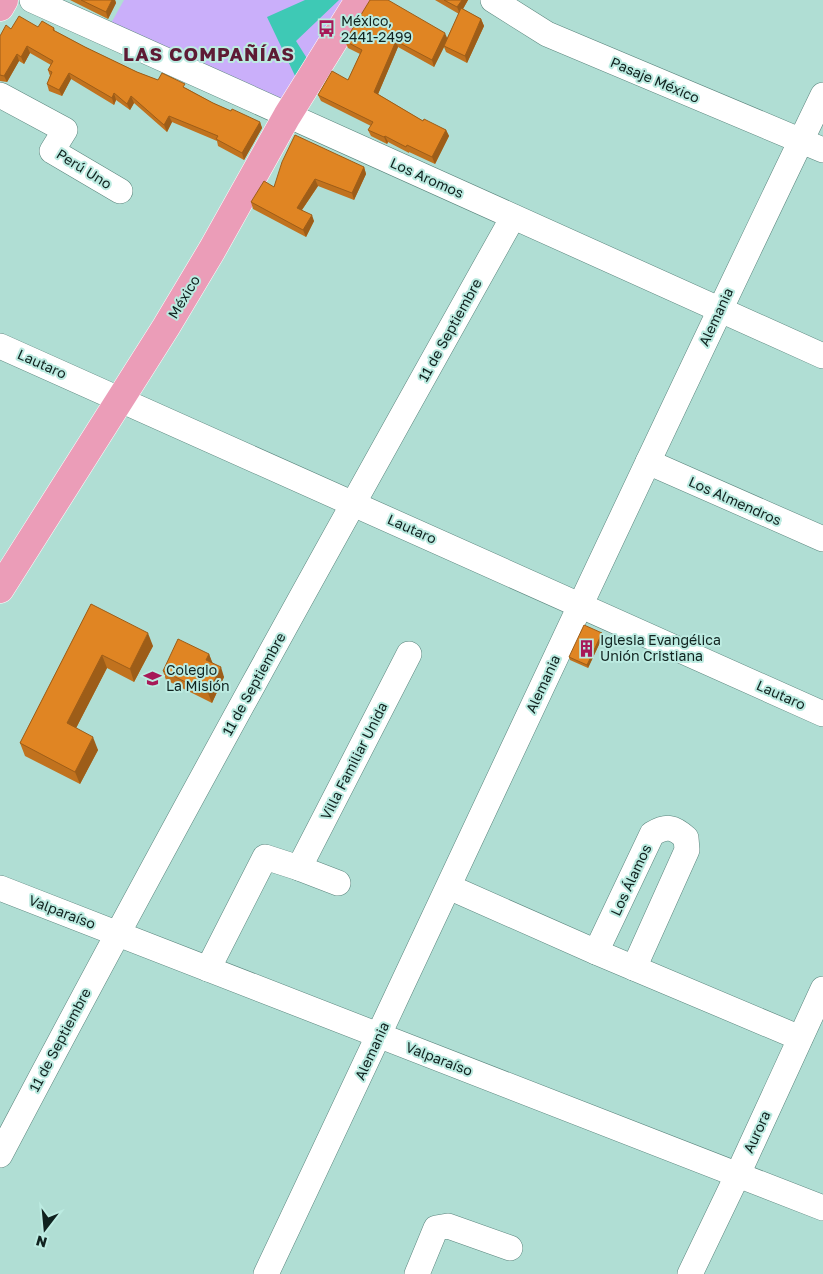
<svg xmlns="http://www.w3.org/2000/svg" width="823" height="1274" font-family="'Golos Text',sans-serif">
  <style>
    .green { fill: #caaffa }
    .water { fill: #3ec9b5 }
    .lines { fill: none; stroke-linecap: round; stroke-linejoin: round }
    .minor-casing { stroke: #5a857d; stroke-width: 26 }
    .major-casing { stroke: #fff; stroke-width: 29 }
    .minor { stroke: #fff; stroke-width: 25 }
    .major { stroke: #eb9db8; stroke-width: 28 }
    .wall { fill: #c1721e }
    .shaded-wall { fill: #9d5d18 }
    .building { fill: #e08523; stroke: #9d5d18 }
    .labels { text-anchor: middle; stroke-width: 4; stroke-linejoin: round; paint-order: stroke }
    .poi-label { font-size: 14px; fill: #10221f; stroke: #bcebe1; text-anchor: start }
    .street-label { font-size: 14px; fill: #10221f; stroke: #bcebe1 }
    .district-label { font-size: 19px; font-weight: bold; letter-spacing: 1px; fill: #5e1b34; stroke: #bcebe1 }
  </style>
  <rect width="100%" height="100%" fill="#b0ded4"/>
  <!-- green -->
  <polygon class="green" points="124,0 343,0 285,101 110,25"/>
  <!-- water -->
  <polygon class="water" points="305,0 339,0 296,41 308,60 297,80 267,17"/>
  <g class="lines">
    <defs>
      <g id="minor">
        <polyline points="32,0 823,356"/>
        <polyline points="493,0 547,34 823,150"/>
        <polyline points="0,95 65,130 52,151 120,191"/>
        <polyline points="0,346 823,714"/>
        <polyline points="648,462 823,539"/>
        <polyline points="299,868 338,883"/>
        <polyline points="449,887 596,952 800,1038"/>
        <polyline points="0,888 823,1208"/>
        <path d="M596,952L652,834C667,825 674,827 686,838L687,850L634,968"/>
        <polyline points="208,969 265,857 299,868 409,654"/>
        <path d="M0,1155C166,839 339,528 513,217"/>
        <path d="M266,1274C452,881 634,486 823,95"/>
        <polyline points="417,1274 436,1228 448,1226 510,1248"/>
        <polyline points="690,1274 738,1174 823,989"/>
      </g>
      <g id="major">
        <polyline points="0,7 4,0"/>
        <polyline points="0,589 166,327 212,250 287,116 359,0"/>
      </g>
    </defs>
    <!-- minor casing -->
    <use href="#minor" class="minor-casing"/>
    <!-- major casing -->
    <use href="#major" class="major-casing"/>
    <!-- minor -->
    <use href="#minor" class="minor"/>
    <!-- major -->
    <use href="#major" class="major"/>
  </g>
  <!-- wall -->
  <g class="wall">
    <polygon points="70,0 115,0 116,3 108,19"/>
    <polygon points="435,0 468,0 463,9 481,19 484,26 467,63 446,52 444,47 434,67 398,47 378,94 423,121 446,130 449,136 435,164 409,152 409,153 388,142 387,144 371,136 368,130 371,126 321,101 318,95 348,80 360,54 348,48 345,41 447,38 459,14"/>
    <polygon points="38,27 54,28 55,31 85,47 137,72 158,80 186,88 213,103 231,111 260,122 262,128 244,160 218,146 217,141 172,122 167,132 134,103 130,110 116,100 114,105 71,79 62,96 49,91 47,84 50,76 48,70 51,65 30,53 24,64 19,61 7,82 0,81 0,36 11,29"/>
    <polygon points="364,167 366,174 354,200 318,186 302,210 314,221 306,237 253,209 251,202 274,187"/>
    <polygon points="91,604 153,646 134,682 107,668 76,728 98,750 80,784 25,756 20,743"/>
    <polygon points="603,636 588,668 570,660 569,657"/>
    <polygon points="209,654 212,663 224,677 212,703 166,680 163,671"/>
  </g>
  <!-- shaded-wall -->
  <g class="shaded-wall">
    <polygon points="112,0 115,0 116,3 108,19 106,12"/>
    <polygon points="462,0 468,0 460,14 457,7"/>
    <polygon points="481,19 484,26 467,63 465,56"/>
    <polygon points="445,33 448,40 444,46 444,47 434,67 432,60"/>
    <polygon points="396,41 398,47 376,99 374,92"/>
    <polygon points="27,46 30,53 24,64 21,57"/>
    <polygon points="17,54 19,61 7,82 4,76"/>
    <polygon points="69,73 71,79 62,96 59,90"/>
    <polygon points="114,93 116,100 114,105 112,98"/>
    <polygon points="131,96 134,103 130,110 127,104"/>
    <polygon points="169,116 172,122 167,132 164,125"/>
    <polygon points="260,122 262,128 244,160 242,153"/>
    <polygon points="446,130 449,136 435,164 432,157"/>
    <polygon points="385,136 388,142 387,144 384,137"/>
    <polygon points="364,167 366,174 354,200 352,193"/>
    <polygon points="315,179 318,186 299,214 297,208"/>
    <polygon points="312,215 314,221 306,237 303,230"/>
    <polygon points="148,633 153,646 134,682 130,669"/>
    <polygon points="602,633 603,636 588,668 587,665"/>
    <polygon points="209,654 213,664 206,660"/>
    <polygon points="102,655 107,668 72,736 67,723"/>
    <polygon points="221,667 224,677 212,703 208,693"/>
    <polygon points="93,737 98,750 80,784 75,772"/>
  </g>
  <!-- building -->
  <g class="building">
    <polygon points="81,0 112,0 106,12"/>
    <polygon points="370,0 388,0 445,33 432,60 396,41 374,92 423,121 424,119 446,130 432,157 407,145 406,147 385,136 384,137 368,130 373,122 318,95 332,71 348,80 362,50 345,41"/>
    <polygon points="444,0 462,0 457,7"/>
    <polygon points="461,8 481,19 465,56 444,46"/>
    <polygon points="19,16 38,27 42,21 54,28 53,30 85,47 137,72 158,80 162,73 185,84 183,87 213,103 231,111 232,109 260,122 242,153 216,139 218,136 169,116 164,125 131,96 127,104 114,93 112,98 69,73 59,90 47,84 52,72 48,70 53,61 27,46 21,57 17,54 4,76 0,75 0,36 6,25 11,29"/>
    <polygon points="295,135 364,167 352,193 315,179 297,208 312,215 303,230 251,202 264,181 274,187 282,162"/>
    <polygon points="91,604 148,633 130,669 102,655 67,723 93,737 75,772 20,743"/>
    <polygon points="584,625 602,633 587,665 569,657"/>
    <polygon points="178,639 209,654 206,660 221,667 208,693 163,671"/>
  </g>
  <!-- icons -->
  <defs>
    <symbol id="bus-bare" viewBox="-9 -9 18 18"><path d="M-5-6H5V4H4V6H2V4H-2V6H-4V4H-5ZM-3.5-4V0h7V-4ZM-3.5 1.2v1.5H-2V1.2ZM2 1.2v1.5H3.5V1.2Z" fill="#a71958" stroke="#bcebe1" stroke-width="2.5" paint-order="stroke"/></symbol>
    <symbol id="building-bare" viewBox="-9 -9 18 18"><path d="M-4-6H4V6H1V3H-1V6H-4ZM-2.5-4.3h1.7v1.8h-1.7ZM.8-4.3h1.7v1.8H.8ZM-2.5-1h1.7V.8h-1.7ZM.8-1h1.7V.8H.8Z" fill="#a71958" stroke="#bcebe1" stroke-width="2.5" paint-order="stroke"/></symbol>
    <symbol id="school-bare" viewBox="-9 -9 18 18"><path d="M0-5L7-2L0 1L-7-2ZM-4 1L0 2.5L4 1V4Q0 6-4 4Z" fill="#a71958" stroke="#bcebe1" stroke-width="2.5" paint-order="stroke"/></symbol>
  </defs>
  <g fill-rule="evenodd">
    <use href="#bus-bare" x="314" y="16" width="25" height="25"/>
    <use href="#building-bare" x="574" y="636" width="25" height="25"/>
    <use href="#school-bare" x="140" y="666" width="25" height="25"/>
  </g>
  <g class="labels">
    <!-- poi labels -->
    <g class="poi-label">
      <text x="341" y="26">México,<tspan x="341" dy="16">2441-2499</tspan></text>
      <text x="600" y="645">Iglesia Evangélica<tspan x="600" dy="16">Unión Cristiana</tspan></text>
      <text x="166" y="675">Colegio<tspan x="166" dy="16">La Misión</tspan></text>
    </g>
    <!-- street labels -->
    <g class="street-label">
      <text transform="translate(655 80) rotate(23)" y="5">Pasaje México</text>
      <text transform="translate(84 169) rotate(32)" y="5">Perú Uno</text>
      <text transform="translate(427 178) rotate(24)" y="5">Los Aromos</text>
      <text transform="translate(184 297) rotate(-59)" y="5">México</text>
      <text transform="translate(716 317) rotate(-65)" y="5">Alemania</text>
      <text transform="translate(450 330) rotate(-61)" y="5">11 de Septiembre</text>
      <text transform="translate(42 364) rotate(24)" y="5">Lautaro</text>
      <text transform="translate(735 501) rotate(24)" y="5">Los Almendros</text>
      <text transform="translate(412 529) rotate(24)" y="5">Lautaro</text>
      <text transform="translate(254 684) rotate(-61)" y="5">11 de Septiembre</text>
      <text transform="translate(543 684) rotate(-65)" y="5">Alemania</text>
      <text transform="translate(781 695) rotate(24)" y="5">Lautaro</text>
      <text transform="translate(354 761) rotate(-63)" y="5">Villa Familiar Unida</text>
      <text transform="translate(631 880) rotate(-65)" y="5">Los Álamos</text>
      <text transform="translate(62 912) rotate(21)" y="5">Valparaíso</text>
      <text transform="translate(60 1040) rotate(-62)" y="5">11 de Septiembre</text>
      <text transform="translate(372 1051) rotate(-65)" y="5">Alemania</text>
      <text transform="translate(439 1059) rotate(21)" y="5">Valparaíso</text>
      <text transform="translate(757 1132) rotate(-65)" y="5">Aurora</text>
    </g>
    <!-- district labels -->
    <g class="district-label">
      <text x="209" y="61">LAS COMPAÑÍAS</text>
    </g>
  </g>
  <!-- north arrow -->
  <g transform="translate(45 1229) rotate(196)" stroke="#bcebe1" stroke-width="4" paint-order="stroke">
  <path d="M0-4L9 19L0 12L-9 19Z" fill="#10221f"/>
  <text y="-8" font-size="14" font-weight="bold" text-anchor="middle" fill="#10221f">N</text>
  </g>
</svg>
